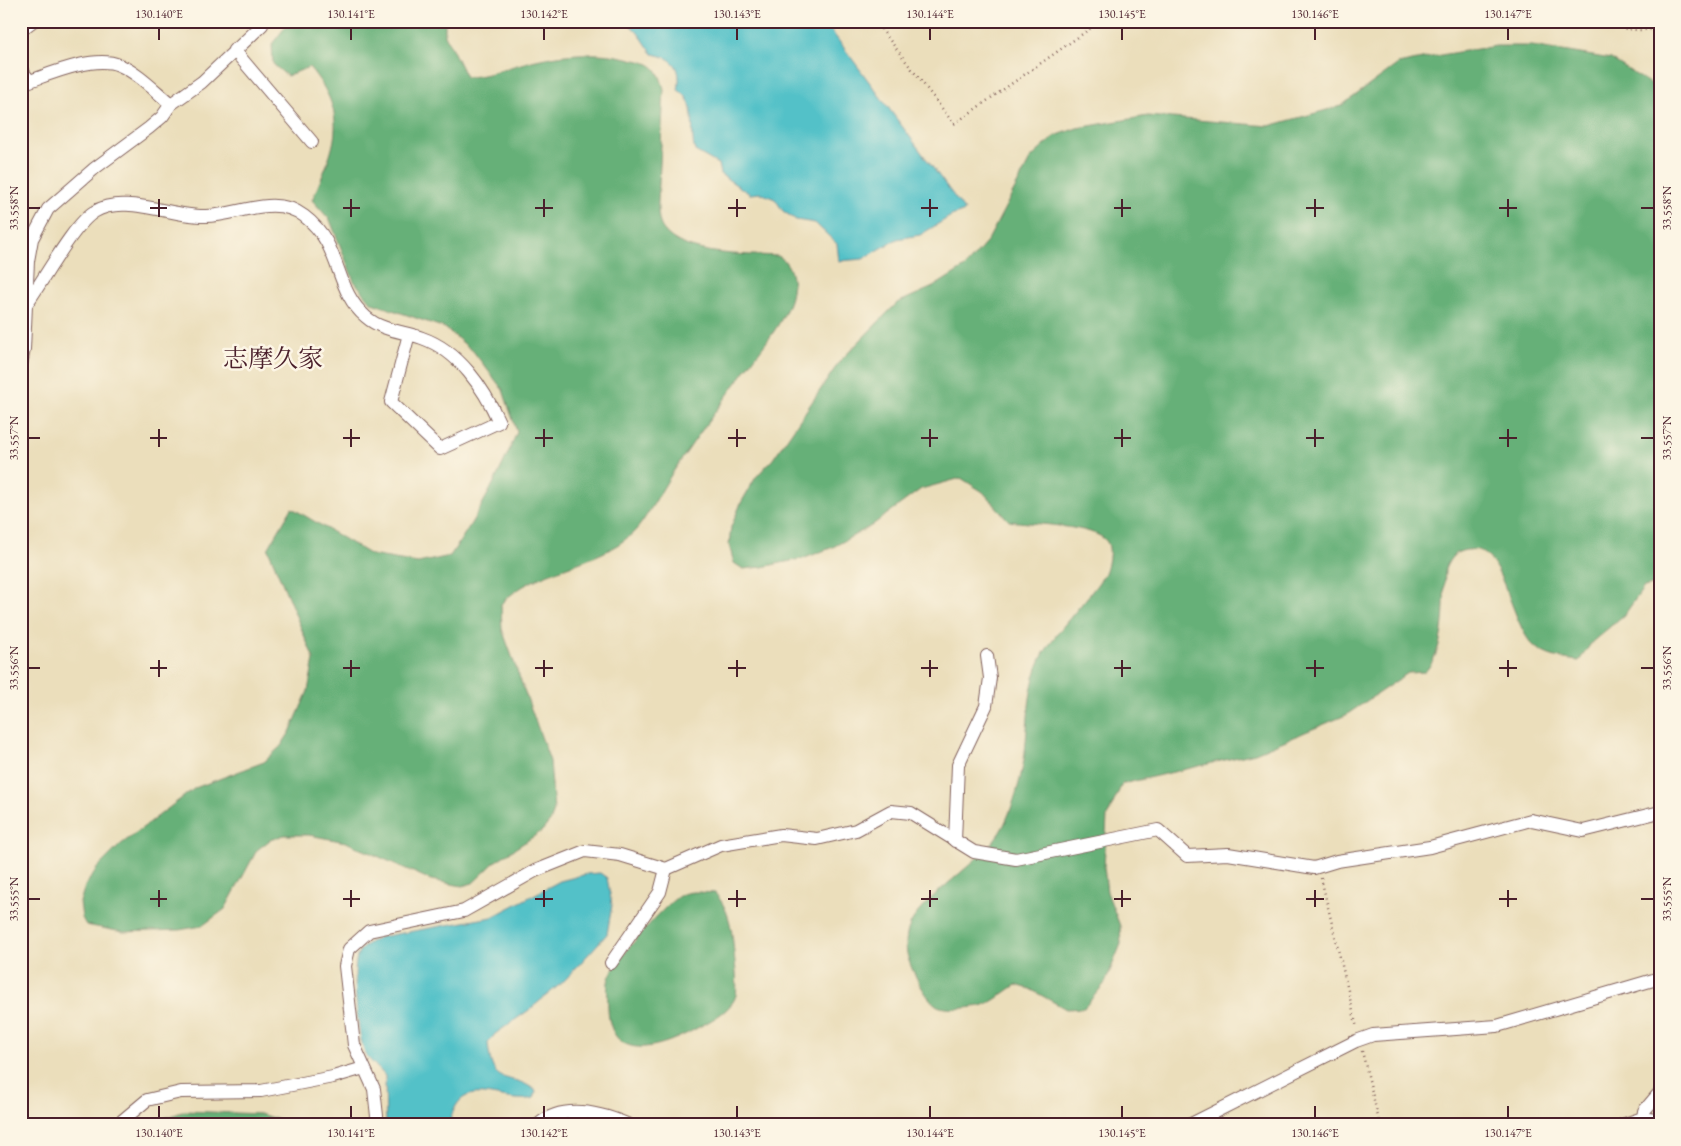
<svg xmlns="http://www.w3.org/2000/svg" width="1681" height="1146" font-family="'EB Garamond','Noto Serif JP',serif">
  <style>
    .forest { fill: #66b078; stroke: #586852 }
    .water { fill: #53c1c8; stroke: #4e707a }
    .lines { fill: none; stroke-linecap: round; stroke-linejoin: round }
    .street-casing { stroke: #82625d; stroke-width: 14 }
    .path { stroke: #82625d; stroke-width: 2.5; stroke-dasharray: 1 4; stroke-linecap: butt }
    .street { stroke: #fff; stroke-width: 12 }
    .ticks { fill: none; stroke: #4a1f2b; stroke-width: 2 }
    .labels { text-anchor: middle; stroke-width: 5; stroke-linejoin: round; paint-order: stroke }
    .quarter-label { font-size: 25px; fill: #4a1f2b; stroke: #fcf5e5 }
    .neatline { fill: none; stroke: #4a1f2b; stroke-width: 2 }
    .ticks-label { font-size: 12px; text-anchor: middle; fill: #4a1f2b }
  </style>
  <rect width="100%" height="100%" fill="#fcf5e5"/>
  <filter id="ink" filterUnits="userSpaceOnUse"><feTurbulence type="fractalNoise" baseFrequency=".02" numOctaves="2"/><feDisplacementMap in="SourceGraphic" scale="10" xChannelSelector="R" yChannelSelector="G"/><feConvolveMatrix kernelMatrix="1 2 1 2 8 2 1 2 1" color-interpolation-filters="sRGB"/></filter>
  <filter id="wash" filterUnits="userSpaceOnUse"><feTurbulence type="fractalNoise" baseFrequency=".0096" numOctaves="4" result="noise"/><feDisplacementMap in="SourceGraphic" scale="20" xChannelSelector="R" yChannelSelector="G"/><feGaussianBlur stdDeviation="1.12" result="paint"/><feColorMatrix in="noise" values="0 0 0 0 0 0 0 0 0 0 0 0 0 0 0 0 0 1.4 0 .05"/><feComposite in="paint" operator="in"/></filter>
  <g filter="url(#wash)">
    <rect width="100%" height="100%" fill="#ebdebb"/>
    <!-- forest -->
    <g class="forest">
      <path d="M290,21H445V35L466,77C485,77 502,69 521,64C555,54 593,50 627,58C652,64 657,63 664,89L658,203C658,212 658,222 663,229C683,257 746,254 778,256C794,264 795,288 789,303C781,325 764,345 750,364C725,399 699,433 675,469C664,485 646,520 634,532C597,568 536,566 501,604L502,629L550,761L554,810L551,820L542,831L496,861L473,883L462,886L431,880L346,842L309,835H284L270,840L257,850L225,909L202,926L179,930L123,932L86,925L82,918L80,902L85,886L98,867L120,845L195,788L264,762L281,746L290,732L308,691L314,659L268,549L292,508L371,555L418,563L450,556C477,517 499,476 517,432L503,390L473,351L445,328L372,303L354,281L330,220L312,200C335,147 351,116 309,67L287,76L273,64L272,44Z"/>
      <path d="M1496,46H1532L1611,59L1660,90V583L1644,587L1625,614L1592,642L1579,661C1563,659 1545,657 1533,645C1514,628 1503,557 1478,550C1475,549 1470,550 1466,550C1454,552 1450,558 1445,569C1443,602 1448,646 1425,672L1408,673L1346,715L1255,753L1122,784L1107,817L1104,867L1107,892L1120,926L1121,944L1105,983L1084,1008L1066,1009L1030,989L1016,985C1006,991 995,1001 984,1005C973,1008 944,1011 936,1005C927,998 921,986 916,977C908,961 903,948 908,930C918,897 985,863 1004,825C1014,804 1020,782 1024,760C1029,725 1026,684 1044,653C1061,625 1086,602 1104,575C1108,568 1112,549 1107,542C1097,525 1029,524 1009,521L983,492L961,478L921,489L871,526L833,547L805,558L762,567L743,569L734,563L729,545L731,527L741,503L756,477L773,459L840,361L897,303L933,287L965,267L987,242L1031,158L1055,136L1077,128L1148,116L1269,126L1341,106L1398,64L1446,54Z"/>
      <path d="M698,892L715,893C730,910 732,930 734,953C735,962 738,986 736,995C732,1010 712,1020 699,1027C666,1046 610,1068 608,1008C607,975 606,980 625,953C634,941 671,898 683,894C688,892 694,892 698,892Z"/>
      <polygon points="185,1111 260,1114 295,1125 145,1125"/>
    </g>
    <!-- water -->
    <g class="water">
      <path d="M622,21H824L965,211L951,216L920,235L897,239L863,259L839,261L837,244L815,223L796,220L783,211L775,199L760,193L750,194L720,174L718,164L695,151C689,132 699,101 678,90C682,68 675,58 653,54C643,42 638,27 622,21Z"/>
      <path d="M600,873L607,878L612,905L607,934L564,981L529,1010L495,1034L488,1043C492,1092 509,1069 536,1091L534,1098C498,1106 461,1070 449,1125H386L385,1076C379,1068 369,1061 365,1053C358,1040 352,971 357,957C361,946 370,942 380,937L492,917L560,881L587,874Z"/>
    </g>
  </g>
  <g filter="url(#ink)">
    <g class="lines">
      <defs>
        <g id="street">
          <polyline points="21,30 33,21"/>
          <polyline points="234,50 312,142"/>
          <path d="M21,70L30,81C52,73 95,55 119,65C138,73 155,91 171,104"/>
          <path d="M27,303C43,281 74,224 94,212C123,193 172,217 205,216C238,216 274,193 304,216C343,245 333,289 366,317C382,331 403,331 422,338C459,351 484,388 499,422L440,449L391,402L409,334"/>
          <polyline points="21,365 24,349 28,261 32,239 48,209 95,168 149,128 162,117 171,104 202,82 262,25 263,21"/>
          <polyline points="21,514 21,530"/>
          <polyline points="955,841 958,765 986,706 990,678 987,656"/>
          <polyline points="611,963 660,892 666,869"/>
          <polyline points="1643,1118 1644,1111 1660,1092"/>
          <polyline points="117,1125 147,1100 181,1092 261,1091 333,1077 364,1068"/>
          <polyline points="378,1125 374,1089 354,1045 345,966 349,949 369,931 464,911 535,871 585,851 620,855 666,869 721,845 781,835 817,839 856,830 891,811 911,813 974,852 1016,859 1158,830 1187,856 1228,854 1314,868 1337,861 1430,847 1531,820 1583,831 1660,812"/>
          <path d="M538,1125C563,1103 601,1113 629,1125"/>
          <polyline points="1189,1125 1356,1041 1373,1035 1497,1026 1660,978"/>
          <polyline points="1622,1125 1643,1118 1660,1121"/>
        </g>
      </defs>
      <!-- street casing -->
      <use href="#street" class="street-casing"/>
      <!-- path -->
      <g class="path">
        <polyline points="875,21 954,124 1101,21"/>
        <path d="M1601,21C1620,30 1639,32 1660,28"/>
        <polyline points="1642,21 1645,30"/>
        <polyline points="1321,878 1357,1028"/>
        <polyline points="1362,1051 1380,1125"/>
      </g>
      <!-- street -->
      <use href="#street" class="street"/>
    </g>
  </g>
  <!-- ticks -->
  <path class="ticks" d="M159,28V40M351,28V40M544,28V40M737,28V40M930,28V40M1122,28V40M1315,28V40M1508,28V40M159,199V217M351,199V217M544,199V217M737,199V217M930,199V217M1122,199V217M1315,199V217M1508,199V217M28,208H40M150,208H167M343,208H360M535,208H553M728,208H746M921,208H938M1114,208H1131M1306,208H1324M1499,208H1517M1641,208H1654M159,429V447M351,429V447M544,429V447M737,429V447M930,429V447M1122,429V447M1315,429V447M1508,429V447M28,438H40M150,438H167M343,438H360M535,438H553M728,438H746M921,438H938M1114,438H1131M1306,438H1324M1499,438H1517M1641,438H1654M159,660V677M351,660V677M544,660V677M737,660V677M930,660V677M1122,660V677M1315,660V677M1508,660V677M28,668H40M150,668H167M343,668H360M535,668H553M728,668H746M921,668H938M1114,668H1131M1306,668H1324M1499,668H1517M1641,668H1654M159,890V907M351,890V907M544,890V907M737,890V907M930,890V907M1122,890V907M1315,890V907M1508,890V907M28,899H40M150,899H167M343,899H360M535,899H553M728,899H746M921,899H938M1114,899H1131M1306,899H1324M1499,899H1517M1641,899H1654M159,1106V1118M351,1106V1118M544,1106V1118M737,1106V1118M930,1106V1118M1122,1106V1118M1315,1106V1118M1508,1106V1118"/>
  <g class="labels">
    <!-- quarter labels -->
    <g class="quarter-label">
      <text x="273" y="367">志摩久家</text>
    </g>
  </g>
  <!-- margin -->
  <rect width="1681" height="1146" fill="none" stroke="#fcf5e5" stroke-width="55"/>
  <rect x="28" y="28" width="1626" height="1090" class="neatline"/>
  <g class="ticks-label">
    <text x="159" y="18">130.140°E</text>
    <text x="351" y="18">130.141°E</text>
    <text x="544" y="18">130.142°E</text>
    <text x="737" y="18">130.143°E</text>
    <text x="930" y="18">130.144°E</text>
    <text x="1122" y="18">130.145°E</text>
    <text x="1315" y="18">130.146°E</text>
    <text x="1508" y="18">130.147°E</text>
    <text transform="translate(14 208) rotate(-90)" y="4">33.558°N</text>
    <text transform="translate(1667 208) rotate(-90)" y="4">33.558°N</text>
    <text transform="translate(14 438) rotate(-90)" y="4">33.557°N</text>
    <text transform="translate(1667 438) rotate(-90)" y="4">33.557°N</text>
    <text transform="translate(14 668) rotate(-90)" y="4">33.556°N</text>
    <text transform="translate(1667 668) rotate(-90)" y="4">33.556°N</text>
    <text transform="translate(14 899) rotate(-90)" y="4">33.555°N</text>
    <text transform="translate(1667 899) rotate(-90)" y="4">33.555°N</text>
    <text x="159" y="1137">130.140°E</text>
    <text x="351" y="1137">130.141°E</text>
    <text x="544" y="1137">130.142°E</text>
    <text x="737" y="1137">130.143°E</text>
    <text x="930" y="1137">130.144°E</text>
    <text x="1122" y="1137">130.145°E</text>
    <text x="1315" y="1137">130.146°E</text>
    <text x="1508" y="1137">130.147°E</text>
  </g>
</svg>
